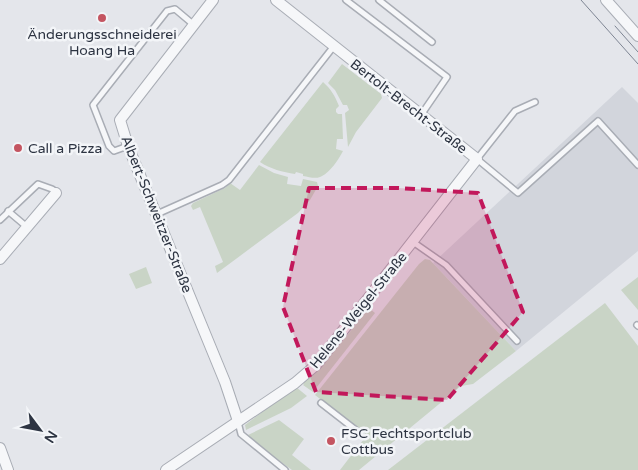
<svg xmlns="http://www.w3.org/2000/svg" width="638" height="470" font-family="'Varela Round',sans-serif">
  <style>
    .built { fill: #d2d5dc }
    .green { fill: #c9d4c6 }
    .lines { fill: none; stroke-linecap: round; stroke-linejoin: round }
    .lane-casing { stroke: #a9adb5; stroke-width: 8 }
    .street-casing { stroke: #a9adb5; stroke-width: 12 }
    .lane { stroke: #f6f7f9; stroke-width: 5 }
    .street { stroke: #f6f7f9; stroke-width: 10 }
    .tram { stroke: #7e8593; stroke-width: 1 }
    .marked { fill: #c2185b; fill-opacity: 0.2; stroke: #c2185b; stroke-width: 4; stroke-dasharray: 10 6; stroke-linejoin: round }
    .poi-dot { fill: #c45561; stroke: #f3f5f8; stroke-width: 2 }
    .labels { text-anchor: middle; stroke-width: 5; stroke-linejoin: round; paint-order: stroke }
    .poi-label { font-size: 14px; fill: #2d3442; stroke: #f3f5f8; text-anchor: start }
    .street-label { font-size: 14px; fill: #2d3442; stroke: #f3f5f8 }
  </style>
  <rect width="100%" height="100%" fill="#e4e6eb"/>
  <!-- built -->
  <polygon class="built" points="622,87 638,103 638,251 516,351 433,263"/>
  <!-- green -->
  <g class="green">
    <polygon points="342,64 381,94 382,98 356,132 348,147 345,113 349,110 347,105 343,105 335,90 328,83"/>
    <path d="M323,82C331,89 335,96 339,106L336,109V112L338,114H342L343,139H337L336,149L343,151C339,159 329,174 320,177C315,179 309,177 303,176V174L296,172L295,174C283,172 270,169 260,162Z"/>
    <polygon points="259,165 274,173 288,177 287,184 301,186 303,179 317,182 318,186 310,200 298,213 217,273 215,266 223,262 200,207 193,210 191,206 193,203 225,188 230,183 240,190"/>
    <polygon points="425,259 430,260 516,351 473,384 461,386 359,470 340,470 367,435 315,395 419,264"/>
    <polygon points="146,267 152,283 136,289 129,274"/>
    <polygon points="638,277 638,310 621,290"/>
    <polygon points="605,303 638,346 638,470 388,470"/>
    <polygon points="369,308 375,313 313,392 303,385 304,384 302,382 341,343"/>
    <polygon points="296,387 307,396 291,408 246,430 245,425"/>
    <polygon points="279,420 304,439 292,455 311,470 292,470 263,449 248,435"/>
  </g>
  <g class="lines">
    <defs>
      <g id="lane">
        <polyline points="346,0 447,77 421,115"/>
        <polyline points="379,0 432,42"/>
        <polyline points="535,102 515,111 477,159 518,193 598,121 638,165"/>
        <polyline points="128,146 114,151 109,146 93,105 167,11 175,9 194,25"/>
        <polyline points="8,211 27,227"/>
        <polyline points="157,214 222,185 229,180 334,46"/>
        <polyline points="0,220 38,184 52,189 56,192"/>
        <polyline points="413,242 446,265 517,341"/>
        <polyline points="637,325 638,326"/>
        <polyline points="321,403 357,431"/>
        <polyline points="238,422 241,434 285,470"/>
      </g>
      <g id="street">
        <polyline points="213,0 120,120 128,146 225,382 238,421"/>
        <polyline points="606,0 638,36"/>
        <polyline points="0,259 56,193"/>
        <polyline points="0,448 8,470"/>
        <polyline points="166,470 295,383 316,365 477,159 276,0"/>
      </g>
    </defs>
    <!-- lane casing -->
    <use href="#lane" class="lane-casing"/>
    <!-- street casing -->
    <use href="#street" class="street-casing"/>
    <!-- lane -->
    <use href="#lane" class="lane"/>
    <!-- street -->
    <use href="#street" class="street"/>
    <!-- tram -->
    <g class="tram">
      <polyline points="581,0 638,64"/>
      <polyline points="615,26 638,52"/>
    </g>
  </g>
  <!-- marked area -->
  <path class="marked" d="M309,188H398L478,193L523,312L447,400L316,392L283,307Z"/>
  <!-- markers -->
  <g class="poi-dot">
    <circle cx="102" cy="18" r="5"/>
    <circle cx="18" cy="148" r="5"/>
    <circle cx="331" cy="441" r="5"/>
  </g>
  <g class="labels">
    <!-- poi labels -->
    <g class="poi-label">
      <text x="102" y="39" text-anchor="middle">Änderungsschneiderei<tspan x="102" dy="16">Hoang Ha</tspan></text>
      <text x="28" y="153">Call a Pizza</text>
      <text x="341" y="438">FSC Fechtsportclub<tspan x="341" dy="16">Cottbus</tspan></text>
    </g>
    <!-- street labels -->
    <g class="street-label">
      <text transform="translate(409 106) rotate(38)" y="5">Bertolt-Brecht-Straße</text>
      <text transform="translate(157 214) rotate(68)" y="5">Albert-Schweitzer-Straße</text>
      <text transform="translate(358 310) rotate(-51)" y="5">Helene-Weigel-Straße</text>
    </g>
  </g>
  <!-- north arrow -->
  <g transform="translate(40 430) rotate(122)" stroke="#f3f5f8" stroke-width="4" paint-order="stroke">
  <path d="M0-4L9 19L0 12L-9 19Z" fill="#2d3442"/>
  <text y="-8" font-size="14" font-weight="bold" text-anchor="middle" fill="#2d3442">N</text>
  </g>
</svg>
